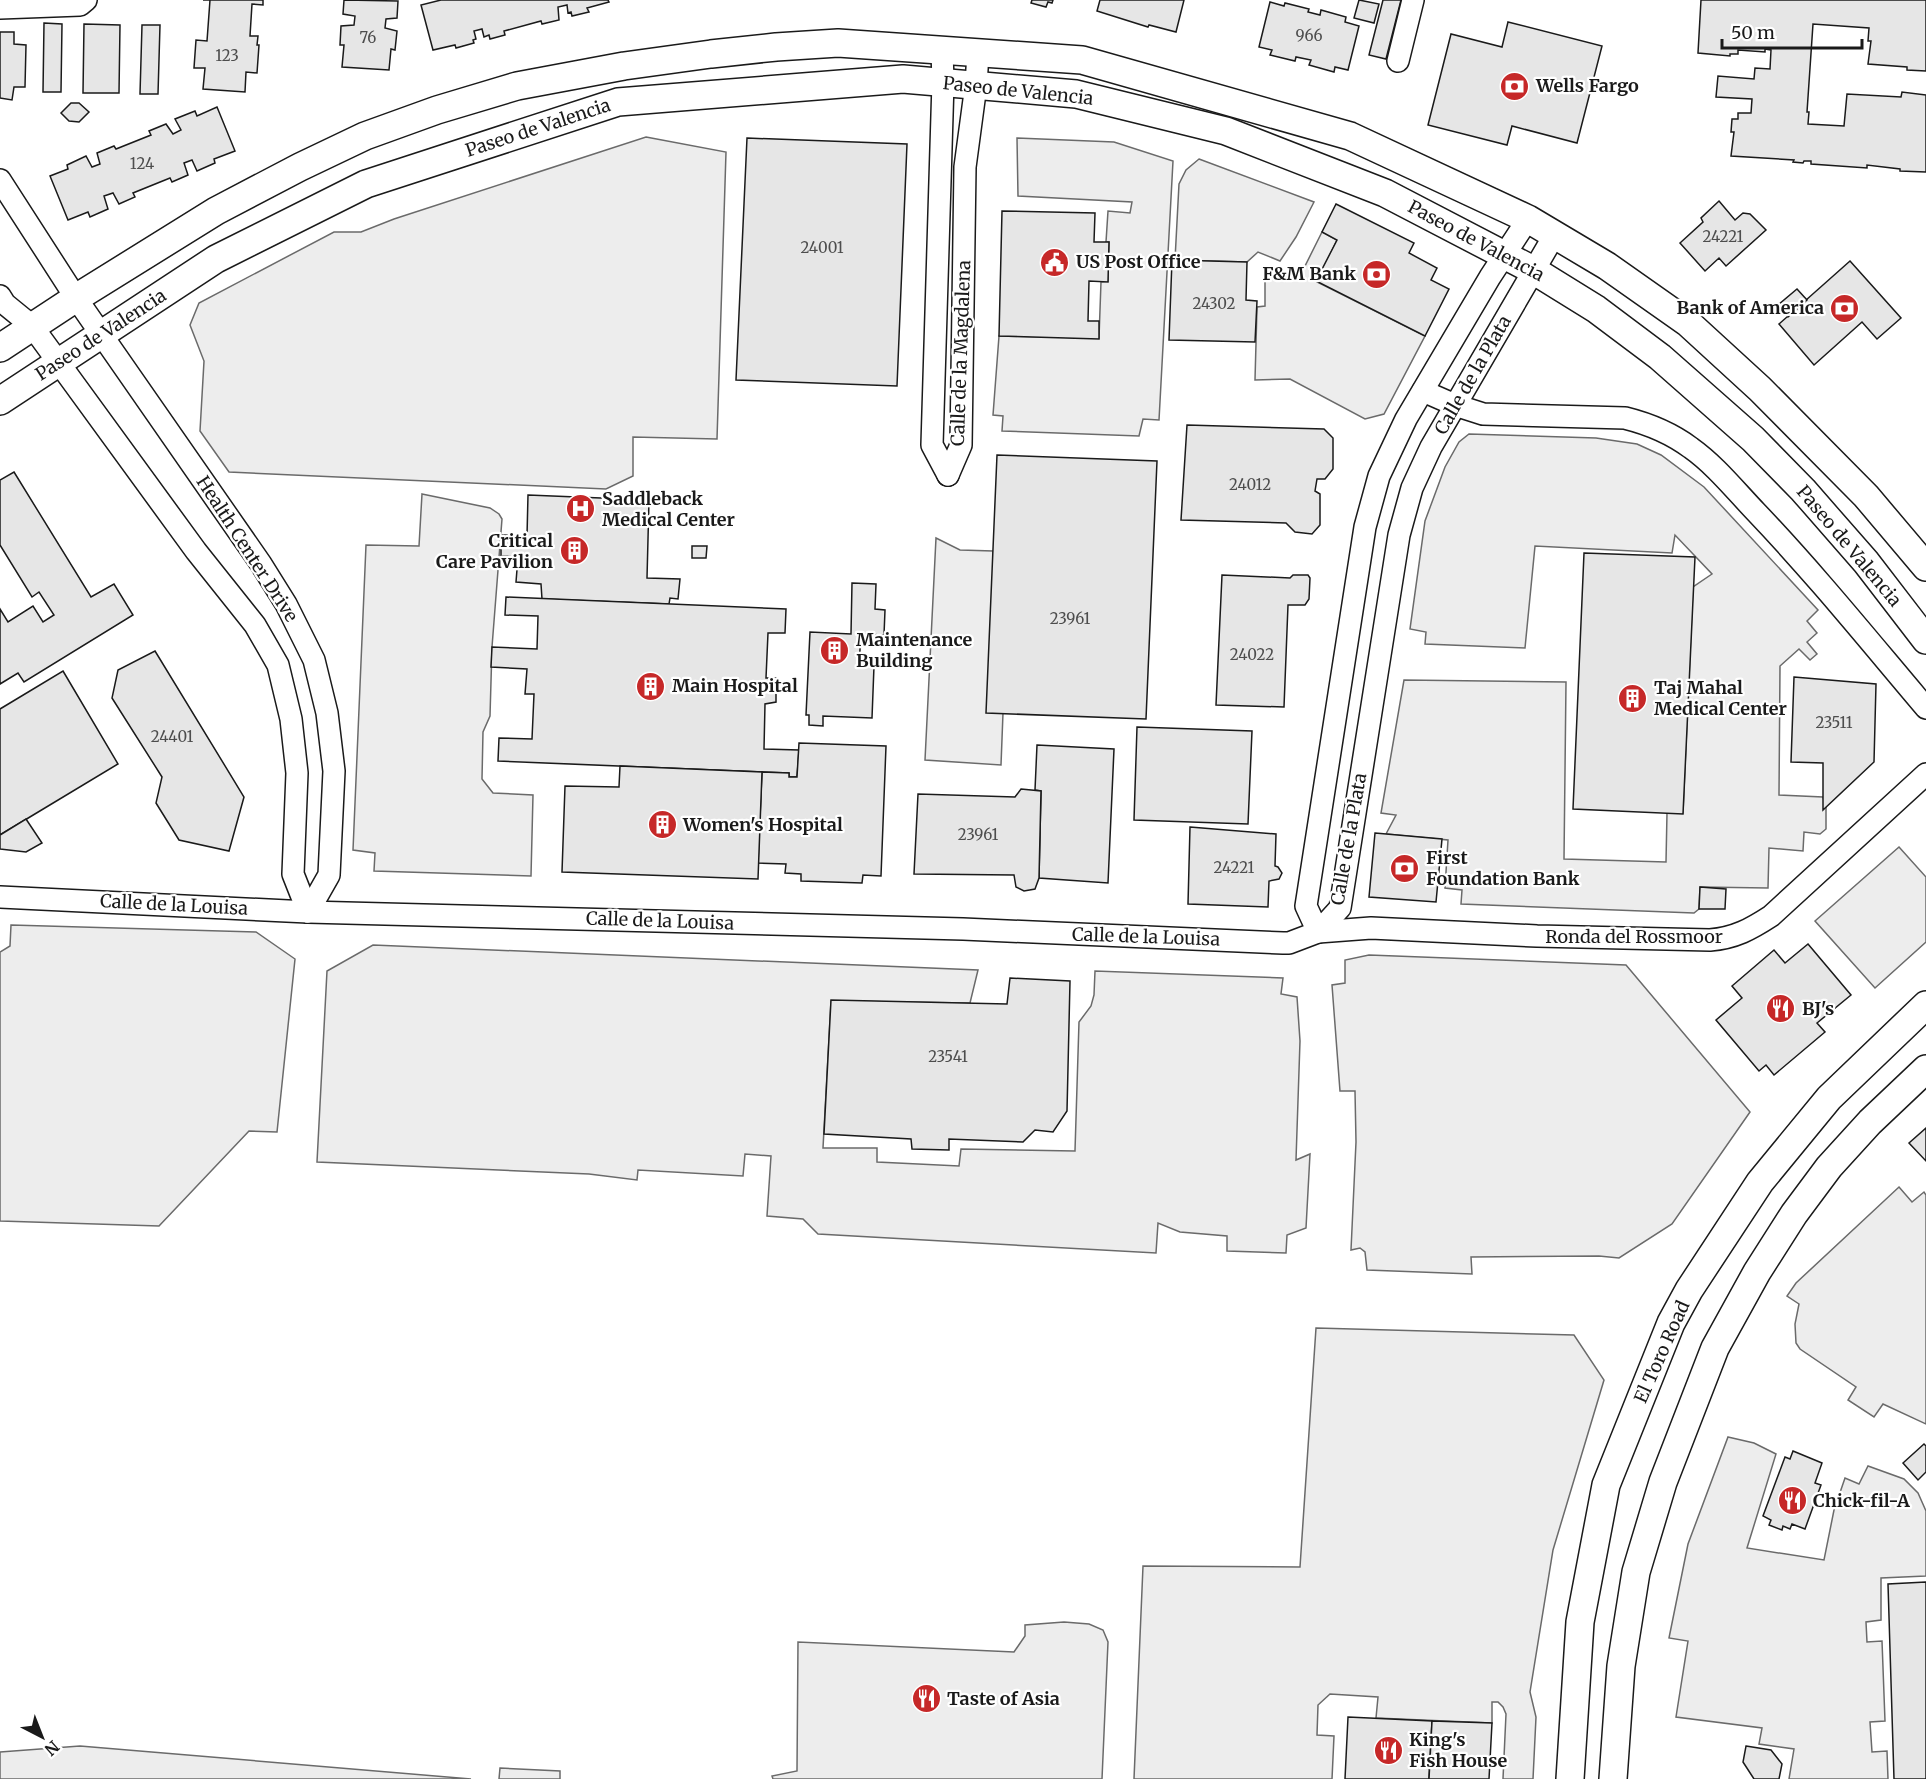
<svg xmlns="http://www.w3.org/2000/svg" width="1926" height="1779" font-family="Merriweather,serif">
  <style>
    .parking { fill: #ededed; stroke: #6a6a6a; stroke-width: 1.5 }
    .building { fill: #e6e6e6; stroke: #1a1a1a; stroke-width: 1.5 }
    .lines { fill: none; stroke-linecap: round; stroke-linejoin: round }
    .minor-casing { stroke: #1a1a1a; stroke-width: 24 }
    .major-casing { stroke: #1a1a1a; stroke-width: 30 }
    .minor { stroke: #fff; stroke-width: 21 }
    .major { stroke: #fff; stroke-width: 27 }
    .labels { text-anchor: middle; stroke-width: 4.5; stroke-linejoin: round; paint-order: stroke }
    .number-label { font-size: 15px; fill: #4d4d4d }
    .poi-label { font-size: 18px; font-weight: bold; fill: #1a1a1a; stroke: #fff; text-anchor: start }
    .street-label { font-size: 18px; fill: #1a1a1a; stroke: #fff }
  </style>
  <rect width="100%" height="100%" fill="#fff"/>
  <!-- parking -->
  <g class="parking">
    <polygon points="646,137 726,152 717,439 633,437 633,476 606,489 229,472 200,431 204,361 190,325 199,303 334,232 361,232 394,219"/>
    <polygon points="1017,138 1114,142 1173,161 1159,420 1143,419 1139,436 1002,431 1003,416 993,415 999,336 1099,338 1101,282 1108,281 1109,242 1106,242 1108,211 1130,213 1132,202 1018,196"/>
    <polygon points="1199,159 1314,202 1296,237 1280,261 1258,252 1247,262 1175,260 1179,184 1186,170"/>
    <polygon points="1322,232 1337,240 1317,282 1425,336 1384,414 1365,419 1290,379 1255,380 1257,307 1265,306 1265,279 1303,270"/>
    <polygon points="1469,434 1596,438 1637,444 1661,455 1704,487 1818,610 1807,621 1817,633 1807,642 1817,654 1810,660 1799,649 1780,666 1779,795 1823,797 1826,807 1826,829 1820,834 1804,832 1803,851 1769,848 1768,888 1700,887 1699,909 1694,913 1461,904 1462,890 1445,888 1448,840 1386,834 1396,815 1381,813 1404,680 1566,682 1564,859 1666,862 1667,813 1683,813 1693,587 1712,574 1675,535 1672,553 1535,546 1525,648 1425,644 1426,632 1410,629 1425,521 1445,467 1459,442"/>
    <polygon points="422,494 490,508 499,514 502,519 492,647 490,716 483,732 482,779 493,793 533,795 531,876 374,871 375,853 353,850 366,545 419,546"/>
    <polygon points="936,538 960,550 993,551 1003,713 1001,765 925,760"/>
    <polygon points="1899,847 1926,877 1926,942 1875,988 1815,921"/>
    <polygon points="11,925 256,932 295,959 277,1132 249,1131 159,1226 0,1221 0,952 10,946"/>
    <polygon points="373,945 978,970 970,1003 831,1001 823,1148 877,1148 877,1162 959,1166 961,1149 1075,1151 1079,1022 1091,1006 1094,995 1095,971 1283,978 1281,994 1297,997 1300,1041 1296,1160 1310,1154 1306,1228 1287,1235 1286,1253 1227,1251 1227,1236 1180,1232 1158,1223 1156,1253 818,1234 803,1219 767,1216 771,1156 745,1154 743,1176 638,1170 637,1180 589,1174 317,1162 327,971"/>
    <polygon points="1369,955 1626,965 1750,1112 1672,1224 1619,1258 1599,1256 1471,1257 1472,1274 1367,1270 1365,1252 1360,1248 1351,1250 1356,1142 1355,1091 1340,1091 1332,985 1345,983 1345,960"/>
    <polygon points="1899,1187 1912,1202 1924,1192 1926,1195 1926,1424 1883,1404 1874,1417 1848,1400 1856,1387 1800,1349 1796,1343 1795,1324 1799,1304 1787,1296 1796,1283"/>
    <polygon points="1316,1328 1574,1335 1604,1380 1553,1550 1530,1692 1536,1717 1533,1779 1503,1779 1506,1714 1503,1707 1498,1702 1492,1702 1492,1723 1376,1718 1378,1697 1330,1694 1318,1705 1317,1735 1334,1736 1332,1779 1134,1779 1143,1566 1300,1567"/>
    <polygon points="1728,1437 1754,1443 1776,1454 1747,1548 1824,1560 1834,1510 1845,1478 1859,1484 1868,1466 1904,1479 1918,1493 1926,1511 1926,1576 1881,1578 1881,1620 1866,1622 1867,1642 1882,1641 1885,1721 1870,1722 1872,1752 1887,1751 1888,1779 1789,1779 1794,1749 1759,1744 1762,1728 1676,1717 1688,1641 1669,1638 1688,1544"/>
    <polygon points="1064,1622 1089,1624 1103,1630 1108,1642 1102,1779 773,1779 772,1776 797,1771 798,1642 1014,1652 1025,1636 1025,1625"/>
    <polygon points="80,1746 471,1779 0,1779 0,1752"/>
    <polygon points="500,1768 560,1771 560,1779 499,1779"/>
  </g>
  <!-- building -->
  <g class="building">
    <polygon points="203,0 263,0 263,5 252,4 250,36 258,36 257,45 259,45 257,73 246,72 245,92 203,89 205,68 194,68 196,40 207,41 210,0"/>
    <polygon points="344,0 398,1 397,18 386,19 385,28 397,31 395,50 391,49 389,70 342,67 344,45 340,45 341,26 354,25 355,16 343,14"/>
    <polygon points="441,0 608,0 609,2 587,8 589,12 572,16 571,12 568,13 567,5 558,7 559,20 542,24 541,21 504,31 505,35 490,39 489,35 484,37 482,29 474,31 476,39 473,40 474,43 456,48 455,45 433,50 421,5"/>
    <polygon points="1032,0 1053,0 1052,3 1048,2 1046,7 1031,3"/>
    <polygon points="1100,0 1184,0 1176,32 1149,25 1148,27 1097,11"/>
    <polygon points="1359,0 1379,4 1374,23 1354,18"/>
    <polygon points="1383,0 1401,0 1386,59 1369,55"/>
    <polygon points="1701,0 1926,0 1926,71 1907,70 1907,67 1868,64 1871,41 1868,41 1869,28 1813,24 1807,112 1809,112 1808,124 1844,126 1847,94 1901,97 1902,92 1926,95 1926,172 1900,171 1900,169 1867,165 1867,168 1811,164 1811,161 1804,161 1803,163 1793,162 1794,160 1731,156 1734,132 1731,132 1732,119 1738,119 1738,113 1751,113 1752,99 1716,97 1718,76 1754,79 1755,68 1770,69 1771,50 1765,49 1765,52 1738,50 1738,54 1730,54 1730,56 1698,53"/>
    <polygon points="1270,2 1284,6 1285,3 1309,9 1308,12 1320,15 1321,10 1346,17 1345,22 1359,26 1348,70 1335,67 1334,72 1309,65 1311,60 1296,57 1295,61 1270,55 1272,50 1259,47"/>
    <polygon points="1508,22 1602,46 1577,143 1512,126 1507,145 1428,125 1451,34 1502,47"/>
    <polygon points="44,23 62,24 61,92 43,92"/>
    <polygon points="84,24 120,25 119,93 83,93"/>
    <polygon points="142,25 160,25 158,94 140,94"/>
    <polygon points="0,32 14,32 14,44 26,45 25,87 14,87 12,100 0,98"/>
    <polygon points="71,103 79,103 89,112 79,122 69,121 61,113"/>
    <polygon points="217,107 235,151 214,159 215,163 197,171 192,160 184,163 188,175 172,182 170,178 133,193 135,197 119,204 113,193 104,196 108,209 90,217 88,212 68,220 50,176 68,169 67,165 86,156 92,167 100,164 97,153 114,146 116,149 151,135 149,131 166,124 173,134 181,130 175,119 195,111 197,116"/>
    <polygon points="747,138 907,144 897,386 736,380"/>
    <polygon points="1719,201 1735,220 1743,213 1750,214 1766,230 1726,266 1719,258 1705,271 1680,243 1703,222 1701,218"/>
    <polygon points="1336,204 1414,243 1409,253 1437,268 1431,280 1449,289 1425,336 1316,281 1337,240 1322,232"/>
    <polygon points="1002,211 1095,213 1094,242 1109,242 1108,282 1089,281 1088,321 1099,321 1099,339 999,336"/>
    <polygon points="1172,260 1247,262 1246,300 1257,301 1255,342 1169,340"/>
    <polygon points="1850,261 1901,318 1877,339 1862,322 1814,365 1779,324"/>
    <polygon points="1797,289 1807,300 1788,317 1778,305"/>
    <polygon points="1187,425 1324,429 1333,438 1333,469 1325,479 1317,479 1315,491 1320,494 1320,525 1312,534 1295,532 1286,523 1181,520"/>
    <polygon points="997,455 1157,461 1146,719 986,713"/>
    <polygon points="14,472 91,597 114,584 133,615 24,682 18,673 0,684 0,609 8,622 33,606 43,622 54,615 39,592 32,597 0,545 0,480"/>
    <polygon points="528,495 649,500 647,578 680,579 678,599 670,598 669,604 542,599 541,584 516,582 518,557 501,556 501,535 527,536"/>
    <polygon points="692,546 707,546 706,558 692,558"/>
    <polygon points="1584,553 1695,557 1683,814 1573,809"/>
    <polygon points="1222,575 1290,578 1293,575 1308,575 1310,578 1309,599 1305,605 1288,605 1284,707 1216,705"/>
    <polygon points="852,583 876,584 875,609 885,610 884,635 861,634 859,665 874,666 872,718 823,716 823,726 809,725 809,715 806,715 810,632 851,634"/>
    <polygon points="506,597 786,609 785,633 768,633 766,678 776,678 776,702 765,704 764,749 799,750 797,777 789,777 789,773 498,761 499,738 532,739 534,694 525,694 527,669 491,667 492,647 537,649 538,616 505,615"/>
    <polygon points="155,651 244,797 229,851 179,840 156,803 162,777 112,698 118,670"/>
    <polygon points="63,671 118,764 0,835 0,709"/>
    <polygon points="1794,677 1876,684 1874,762 1823,810 1823,763 1791,762"/>
    <polygon points="1137,727 1252,731 1248,824 1134,820"/>
    <polygon points="799,743 886,746 881,876 863,875 862,883 801,881 801,874 785,873 786,864 758,863 762,772 789,773 789,777 797,777"/>
    <polygon points="1037,745 1114,749 1108,883 1039,878 1041,791 1035,790"/>
    <polygon points="620,766 762,772 758,879 562,872 565,786 619,787"/>
    <polygon points="1021,789 1041,791 1039,878 1035,889 1024,891 1016,887 1014,875 914,874 918,794 1015,797"/>
    <polygon points="26,819 42,843 26,852 0,849 0,835"/>
    <polygon points="1190,827 1276,834 1275,866 1278,867 1282,873 1279,879 1269,881 1268,907 1188,904"/>
    <polygon points="1375,833 1442,839 1436,902 1369,897"/>
    <polygon points="1700,887 1726,889 1725,909 1699,909"/>
    <polygon points="1808,944 1851,995 1817,1023 1825,1032 1774,1075 1766,1065 1759,1071 1716,1020 1742,998 1732,986 1774,950 1785,963"/>
    <polygon points="1010,978 1070,981 1067,1111 1053,1132 1035,1130 1023,1142 949,1139 949,1150 912,1149 911,1139 824,1134 831,1000 1007,1004"/>
    <polygon points="1926,1128 1926,1161 1909,1143"/>
    <polygon points="1924,1444 1926,1446 1926,1472 1918,1480 1903,1463"/>
    <polygon points="1793,1451 1822,1463 1815,1483 1821,1485 1805,1529 1792,1524 1790,1529 1783,1526 1782,1530 1769,1525 1771,1520 1763,1516 1785,1457 1790,1459"/>
    <polygon points="1926,1582 1926,1779 1894,1779 1888,1584"/>
    <polygon points="1348,1717 1432,1721 1429,1779 1345,1779"/>
    <polygon points="1432,1721 1492,1723 1489,1779 1429,1779"/>
    <polygon points="1746,1746 1771,1750 1782,1764 1779,1779 1754,1779 1743,1762"/>
  </g>
  <g class="lines">
    <defs>
      <g id="minor">
        <polyline points="0,8 80,5 86,0"/>
        <polyline points="942,51 943,82 932,445 948,475"/>
        <polyline points="1398,61 1413,0"/>
        <polyline points="0,180 76,298 261,564 286,604 314,660 327,713 334,771 329,875 308,912"/>
        <polyline points="0,296 5,304 32,326 196,551 255,625 278,665 291,719 297,773 293,874 308,912"/>
        <path d="M1423,391L1455,405L1483,414L1625,418C1649,424 1671,433 1691,448C1715,465 1735,490 1756,512C1816,575 1870,642 1926,708"/>
        <polyline points="948,475 961,445 965,167 976,85 978,53"/>
        <path d="M0,897L308,912L963,929L1283,943H1289L1318,932L1371,928L1537,936L1710,940C1735,938 1751,929 1771,916L1926,774"/>
        <polyline points="1318,932 1306,906 1365,527 1379,476 1406,419 1490,277 1528,219"/>
        <polyline points="1318,932 1340,908 1399,535 1412,488 1431,447 1555,234"/>
      </g>
      <g id="major">
        <polyline points="0,348 76,298 216,211 300,167 365,136 437,110 517,86 624,66 711,54 776,47 838,43 1082,60 1350,136 1528,219 1607,266 1688,323 1760,389 1866,496 1926,567"/>
        <polyline points="0,401 216,259 366,184 618,102 903,79 1076,94 1226,131 1385,193 1533,270 1596,309 1660,357 1753,439 1803,490 1866,562 1926,640"/>
        <polyline points="1570,1779 1580,1622 1606,1485 1671,1323 1689,1290 1760,1182 1829,1098 1926,1005"/>
        <polyline points="1613,1779 1621,1666 1636,1572 1663,1482 1715,1348 1757,1272 1794,1214 1829,1167 1870,1122 1926,1069"/>
      </g>
    </defs>
    <!-- minor casing -->
    <use href="#minor" class="minor-casing"/>
    <!-- major casing -->
    <use href="#major" class="major-casing"/>
    <!-- minor -->
    <use href="#minor" class="minor"/>
    <!-- major -->
    <use href="#major" class="major"/>
  </g>
  <!-- icons -->
  <defs>
    <symbol id="bank-disc" viewBox="-11 -11 22 22"><circle r="9.5" fill="#c62828" stroke="#fff"/><path d="M-6-4H6V4H-6ZM0-2.3a2.3 2.3 0 1 0 0 4.6a2.3 2.3 0 1 0 0-4.6Z" fill="#fff"/></symbol>
    <symbol id="civic-disc" viewBox="-11 -11 22 22"><circle r="9.5" fill="#c62828" stroke="#fff"/><path d="M-.6-6.5H3V-4.5H.6V-3L4-1V1h2V6H-6V1h2V-1L-.6-3ZM-1.2 2.5V6h2.4V2.5Z" fill="#fff"/></symbol>
    <symbol id="hospital-disc" viewBox="-11 -11 22 22"><circle r="9.5" fill="#c62828" stroke="#fff"/><path d="M-5-5h3v3.5h4V-5h3V5h-3V1.5h-4V5h-3Z" fill="#fff"/></symbol>
    <symbol id="building-disc" viewBox="-11 -11 22 22"><circle r="9.5" fill="#c62828" stroke="#fff"/><path d="M-4-6H4V6H1V3H-1V6H-4ZM-2.5-4.3h1.7v1.8h-1.7ZM.8-4.3h1.7v1.8H.8ZM-2.5-1h1.7V.8h-1.7ZM.8-1h1.7V.8H.8Z" fill="#fff"/></symbol>
    <symbol id="restaurant-disc" viewBox="-11 -11 22 22"><circle r="9.5" fill="#c62828" stroke="#fff"/><path d="M-5-6h1v4h1v-4h1v4h1v-4h1v5L-1.5 .5V6h-2V.5L-5-1ZM5-6V6H3V1.5H1.5Q1.5-4 5-6Z" fill="#fff"/></symbol>
  </defs>
  <g fill-rule="evenodd">
    <use href="#bank-disc" x="1498" y="70" width="33" height="33"/>
    <use href="#civic-disc" x="1038" y="246" width="33" height="33"/>
    <use href="#bank-disc" x="1360" y="258" width="33" height="33"/>
    <use href="#bank-disc" x="1828" y="292" width="33" height="33"/>
    <use href="#hospital-disc" x="564" y="492" width="33" height="33"/>
    <use href="#building-disc" x="558" y="534" width="33" height="33"/>
    <use href="#building-disc" x="818" y="634" width="33" height="33"/>
    <use href="#building-disc" x="634" y="670" width="33" height="33"/>
    <use href="#building-disc" x="1616" y="682" width="33" height="33"/>
    <use href="#building-disc" x="646" y="808" width="33" height="33"/>
    <use href="#bank-disc" x="1388" y="852" width="33" height="33"/>
    <use href="#restaurant-disc" x="1764" y="992" width="33" height="33"/>
    <use href="#restaurant-disc" x="1776" y="1484" width="33" height="33"/>
    <use href="#restaurant-disc" x="910" y="1682" width="33" height="33"/>
    <use href="#restaurant-disc" x="1372" y="1734" width="33" height="33"/>
  </g>
  <g class="labels">
    <!-- number labels -->
    <g class="number-label">
      <text x="1309" y="41">966</text>
      <text x="368" y="43">76</text>
      <text x="227" y="61">123</text>
      <text x="142" y="169">124</text>
      <text x="1723" y="242">24221</text>
      <text x="822" y="253">24001</text>
      <text x="1214" y="309">24302</text>
      <text x="1250" y="490">24012</text>
      <text x="1070" y="624">23961</text>
      <text x="1252" y="660">24022</text>
      <text x="1834" y="728">23511</text>
      <text x="172" y="742">24401</text>
      <text x="978" y="840">23961</text>
      <text x="1234" y="873">24221</text>
      <text x="948" y="1062">23541</text>
    </g>
    <!-- poi labels -->
    <g class="poi-label">
      <text x="1536" y="92">Wells Fargo</text>
      <text x="1076" y="268">US Post Office</text>
      <text x="1356" y="280" text-anchor="end">F&amp;M Bank</text>
      <text x="1824" y="314" text-anchor="end">Bank of America</text>
      <text x="602" y="505">Saddleback<tspan x="602" dy="21">Medical Center</tspan></text>
      <text x="553" y="547" text-anchor="end">Critical<tspan x="553" dy="21">Care Pavilion</tspan></text>
      <text x="856" y="646">Maintenance<tspan x="856" dy="21">Building</tspan></text>
      <text x="672" y="692">Main Hospital</text>
      <text x="1654" y="694">Taj Mahal<tspan x="1654" dy="21">Medical Center</tspan></text>
      <text x="683" y="831">Women's Hospital</text>
      <text x="1426" y="864">First<tspan x="1426" dy="21">Foundation Bank</tspan></text>
      <text x="1802" y="1015">BJ's</text>
      <text x="1813" y="1507">Chick-fil-A</text>
      <text x="947" y="1705">Taste of Asia</text>
      <text x="1409" y="1746">King's<tspan x="1409" dy="21">Fish House</tspan></text>
    </g>
    <!-- street labels -->
    <g class="street-label">
      <text transform="translate(1018 91) rotate(6)" y="6">Paseo de Valencia</text>
      <text transform="translate(538 128) rotate(-18)" y="6">Paseo de Valencia</text>
      <text transform="translate(1476 241) rotate(28)" y="6">Paseo de Valencia</text>
      <text transform="translate(101 335) rotate(-33)" y="6">Paseo de Valencia</text>
      <text transform="translate(961 353) rotate(-88)" y="6">Calle de la Magdalena</text>
      <text transform="translate(1473 375) rotate(-60)" y="6">Calle de la Plata</text>
      <text transform="translate(1849 546) rotate(50)" y="6">Paseo de Valencia</text>
      <text transform="translate(247 549) rotate(57)" y="6">Health Center Drive</text>
      <text transform="translate(1349 839) rotate(-80)" y="6">Calle de la Plata</text>
      <text transform="translate(174 905) rotate(3)" y="6">Calle de la Louisa</text>
      <text transform="translate(660 921) rotate(2)" y="6">Calle de la Louisa</text>
      <text transform="translate(1146 937) rotate(2)" y="6">Calle de la Louisa</text>
      <text x="1634" y="943">Ronda del Rossmoor</text>
      <text transform="translate(1662 1352) rotate(-66)" y="6">El Toro Road</text>
    </g>
  </g>
  <!-- north arrow -->
  <g transform="translate(42 1737) rotate(138)" stroke="#ffffff" stroke-width="4.5" paint-order="stroke">
  <path d="M0-4.5L10 22L0 15L-10 22Z" fill="#1a1a1a"/>
  <text y="-9" font-size="16" font-weight="bold" text-anchor="middle" fill="#1a1a1a">N</text>
  </g>
  <!-- scale -->
  <path d="M1722 39v9h140v-9" fill="none" stroke="#1a1a1a" stroke-width="3"/>
  <text x="1731" y="39" font-size="18" fill="#1a1a1a" stroke="#ffffff" stroke-width="4.5" paint-order="stroke">50 m</text>
</svg>
